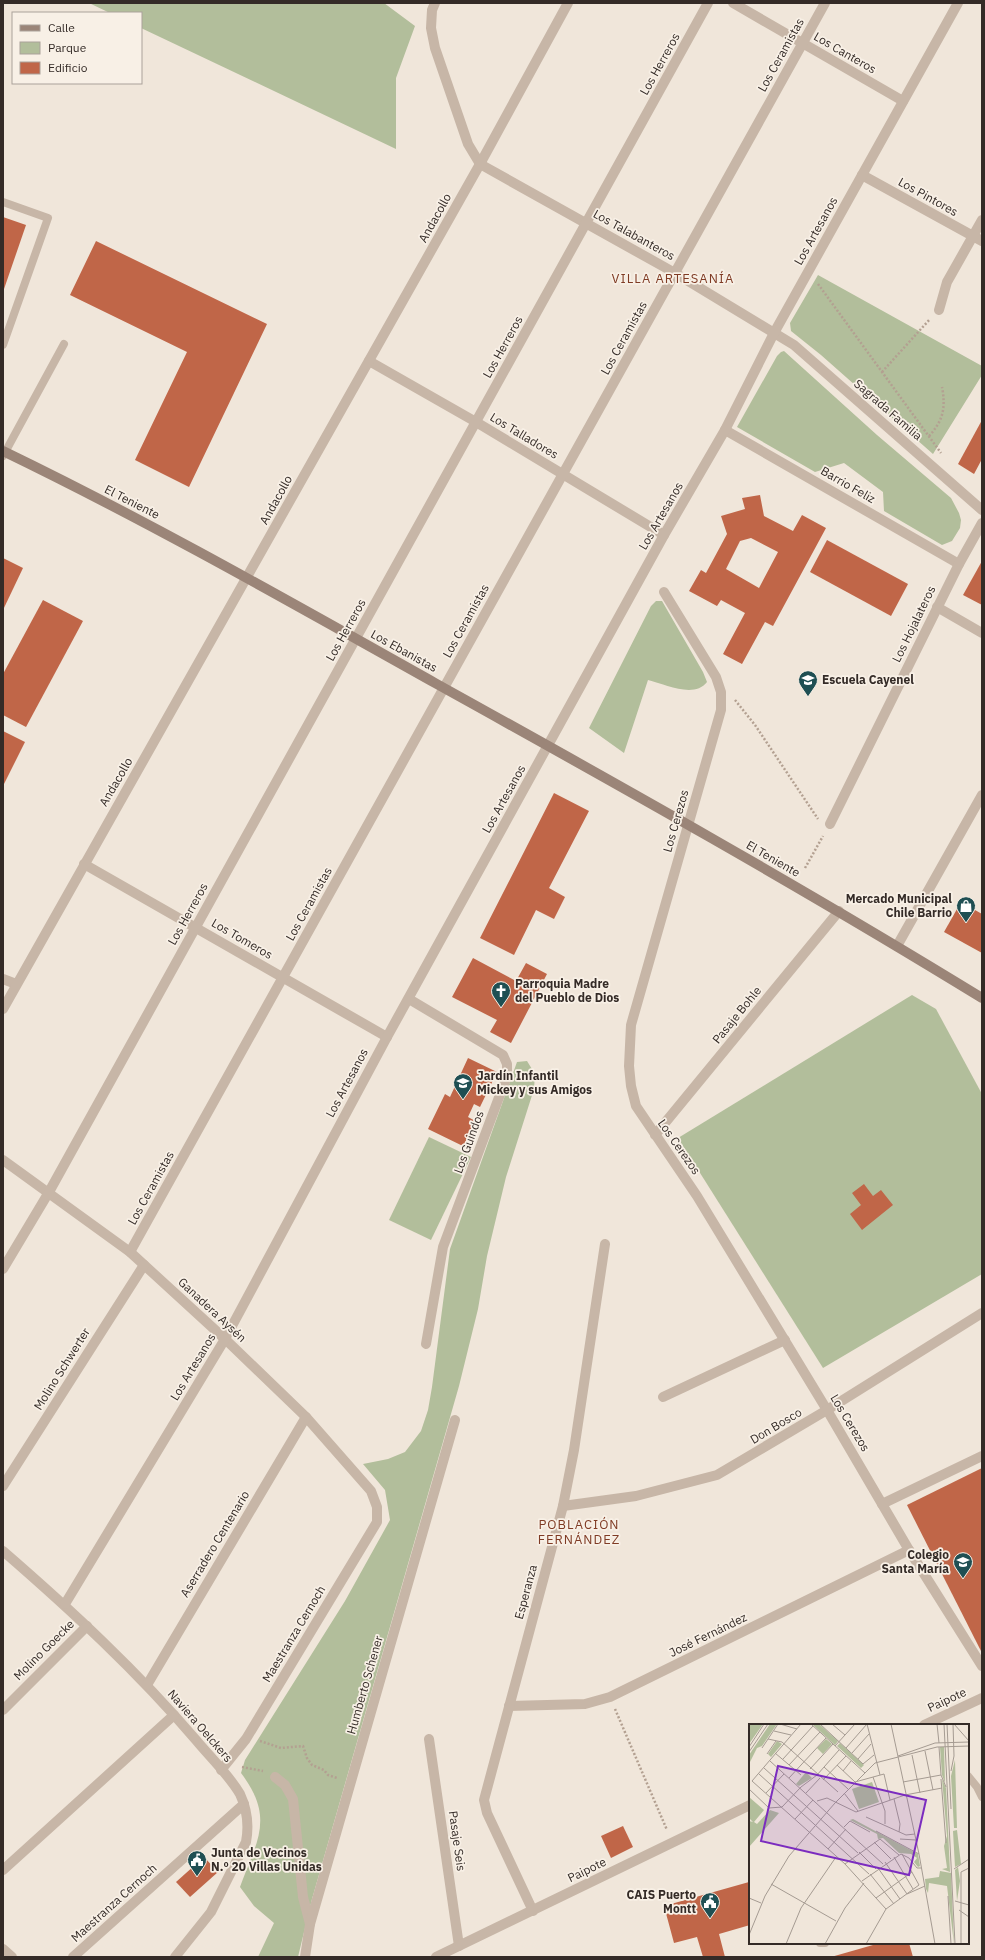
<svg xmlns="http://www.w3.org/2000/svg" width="985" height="1960" font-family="'IBM Plex Sans',sans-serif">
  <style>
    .green { fill: #b2be9b }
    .building { fill: #c06648; fill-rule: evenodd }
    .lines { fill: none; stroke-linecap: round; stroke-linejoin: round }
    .path { stroke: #b3a091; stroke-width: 2.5; stroke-dasharray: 2 2; stroke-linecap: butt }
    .lane { stroke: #c7b6a7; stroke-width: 8 }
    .street { stroke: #c7b6a7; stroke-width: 10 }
    .secondary { stroke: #9b8578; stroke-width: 10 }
    .labels { text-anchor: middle; stroke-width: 3.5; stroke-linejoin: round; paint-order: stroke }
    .street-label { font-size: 12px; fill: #342b27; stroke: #f8f0e6 }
    .poi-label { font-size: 12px; font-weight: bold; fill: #342b27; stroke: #f8f0e6; text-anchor: start }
    .neighbourhood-label { font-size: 13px; letter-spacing: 1px; fill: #7f3b24; stroke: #f8f0e6 }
    .inset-road { fill: none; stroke: #a59b92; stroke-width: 1 }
    .view { fill: #7b2cbf; fill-opacity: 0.15; stroke: #7b2cbf; stroke-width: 2 }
    .inset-edge { fill: none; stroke: #342b27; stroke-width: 2 }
  </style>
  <rect width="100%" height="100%" fill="#f0e6da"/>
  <!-- green -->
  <g class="green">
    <polygon points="89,3 384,3 415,26 396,78 396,149 141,28 141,13 110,13"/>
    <polygon points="818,275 982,366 982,375 933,454 821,355 791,331 790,323"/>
    <polygon points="784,351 877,435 951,498 959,513 961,520 960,528 952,541 942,545 884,511 883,492 844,463 815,472 737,427 777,356 781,352"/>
    <path d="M656,601H662L703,672L707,682C694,699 665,684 648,680L624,753L589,728L651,606Z"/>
    <polygon points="912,995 936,1009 982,1094 982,1274 823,1368 678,1138"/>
    <path d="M527,1061L535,1074L534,1089L506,1177L487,1256L478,1309L459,1386L312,1899L298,1957H258L274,1923L254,1906L240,1887C257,1841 275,1818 241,1773L245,1760L345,1601L390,1520L385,1490L363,1464L388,1459L405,1452L421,1431L428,1410L432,1387L450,1249L517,1062Z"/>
    <polygon points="429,1137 471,1157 431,1240 389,1220"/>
  </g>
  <!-- building -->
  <g class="building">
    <polygon points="3,217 26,225 3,292"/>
    <polygon points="96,241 267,324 189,487 135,460 187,352 70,295"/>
    <polygon points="982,420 982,459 974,474 958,464"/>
    <path d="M760,495L764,516L793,531L802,515L826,528L773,626L765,622L742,664L723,654L745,613L721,600L717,606L689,591L701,570L706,573L727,534L721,516L745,509L742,498ZM751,538L778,552L759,588L726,569L740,541Z"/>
    <polygon points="827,540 908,584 891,616 810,572"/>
    <polygon points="3,558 23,568 3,610"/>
    <polygon points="982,561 982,605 963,595"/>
    <polygon points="43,600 83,621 26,727 3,715 3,674"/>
    <polygon points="3,731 25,742 3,786"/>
    <polygon points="554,793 589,811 549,888 565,897 554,919 536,910 514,955 480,938"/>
    <polygon points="961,902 982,914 982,953 944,932"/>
    <polygon points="473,958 516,981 526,963 547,974 511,1043 490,1032 497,1020 452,997"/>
    <polygon points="468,1058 497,1072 480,1107 474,1104 468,1117 481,1124 469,1149 428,1129 445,1094 450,1097"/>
    <polygon points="864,1184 873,1196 881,1190 893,1205 862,1230 850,1214 861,1205 852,1193"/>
    <polygon points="982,1468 982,1653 907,1505"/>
    <polygon points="623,1826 633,1847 611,1858 601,1836"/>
    <polygon points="204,1857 218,1872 190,1897 176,1882"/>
    <polygon points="749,1882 750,1925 719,1934 725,1957 703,1957 697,1937 674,1943 664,1906"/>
    <polygon points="880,1943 909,1943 913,1957 831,1957"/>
  </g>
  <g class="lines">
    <!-- path -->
    <g class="path">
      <polyline points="818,284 941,453"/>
      <polyline points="882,372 930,319"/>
      <path d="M929,436C943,421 946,408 942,387"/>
      <polyline points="735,700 755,725 818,819"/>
      <polyline points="805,868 823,836"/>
      <polyline points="615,1709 667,1830"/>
      <polyline points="260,1741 281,1748 303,1746 307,1758 312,1765 324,1770 328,1775 337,1778"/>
      <polyline points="242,1767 263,1771"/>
    </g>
    <!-- lane -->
    <g class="lane">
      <polyline points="3,202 48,218 3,345"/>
      <polyline points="3,456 64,344"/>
      <polyline points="968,1776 977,1787 982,1797"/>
      <polyline points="820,1943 825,1943"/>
    </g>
    <!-- street -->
    <g class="street">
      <polyline points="435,3 432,10 431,28 435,48 468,144 480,164 675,273 794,345 982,510"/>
      <polyline points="733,3 903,101"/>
      <polyline points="862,175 982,241"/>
      <polyline points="939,310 947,282 982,220"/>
      <polyline points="369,361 476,422 664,535"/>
      <polyline points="725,430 959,564"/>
      <polyline points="664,592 716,677 721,692 721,710 631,1025 629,1066 631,1086 636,1106 697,1196 827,1410 909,1550 982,1666"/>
      <polyline points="937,607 982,633"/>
      <polyline points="830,824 959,564 982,523"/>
      <polyline points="84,864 387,1037"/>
      <polyline points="897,946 982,795"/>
      <polyline points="3,979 16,984"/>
      <polyline points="409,999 503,1055 507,1064 507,1076 443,1247 426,1344"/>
      <polyline points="3,1009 480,164 568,3"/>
      <polyline points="655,1135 839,911"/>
      <polyline points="3,1160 130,1252 225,1339 306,1417 371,1491 377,1507 377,1522 246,1739 221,1770"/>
      <polyline points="130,1252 825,3"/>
      <polyline points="3,1269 49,1192 708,3"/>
      <polyline points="663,1397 785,1340"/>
      <polyline points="3,1486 144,1265"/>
      <polyline points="882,1504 982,1456"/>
      <polyline points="563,1506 636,1496 717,1475 827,1410 982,1313"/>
      <path d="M3,1551C71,1610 137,1671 196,1740C210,1757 229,1775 240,1794C247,1809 249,1826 246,1842L211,1912L175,1957"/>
      <polyline points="65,1604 225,1339 387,1037 664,535 725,430 774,333 958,3"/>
      <polyline points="147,1685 306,1417"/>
      <polyline points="509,1706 585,1704 610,1697 909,1550"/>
      <polyline points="3,1710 87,1626"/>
      <polyline points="924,1725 982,1698"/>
      <polyline points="429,1739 459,1946"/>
      <polyline points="275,1777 285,1785 293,1799 303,1897 310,1924"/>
      <polyline points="3,1870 174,1715"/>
      <polyline points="533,1911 487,1813 484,1800 563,1506 574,1450 605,1244"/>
      <polyline points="3,1949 12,1957"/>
      <polyline points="73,1957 244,1804"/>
      <polyline points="305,1957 310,1924 455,1420"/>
      <polyline points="436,1957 750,1805"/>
    </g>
    <!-- secondary -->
    <path class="secondary" d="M3,451C150,522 292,603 435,683C619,785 803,888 982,998"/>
  </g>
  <!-- icons -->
  <defs>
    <symbol id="school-pin" viewBox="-11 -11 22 30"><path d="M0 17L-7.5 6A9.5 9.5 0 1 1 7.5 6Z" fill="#1f4f53" stroke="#f8f0e6"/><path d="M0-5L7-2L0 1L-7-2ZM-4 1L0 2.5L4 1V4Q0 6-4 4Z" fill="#fff"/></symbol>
    <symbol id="shop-pin" viewBox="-11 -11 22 30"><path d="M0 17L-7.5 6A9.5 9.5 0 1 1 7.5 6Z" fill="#1f4f53" stroke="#f8f0e6"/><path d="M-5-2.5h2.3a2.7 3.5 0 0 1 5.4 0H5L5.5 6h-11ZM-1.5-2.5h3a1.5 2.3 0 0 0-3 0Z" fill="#fff"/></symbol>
    <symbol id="church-pin" viewBox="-11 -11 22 30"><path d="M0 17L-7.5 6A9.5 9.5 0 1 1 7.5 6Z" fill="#1f4f53" stroke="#f8f0e6"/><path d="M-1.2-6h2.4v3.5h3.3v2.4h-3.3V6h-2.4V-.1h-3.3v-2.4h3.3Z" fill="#fff"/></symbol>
    <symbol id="civic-pin" viewBox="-11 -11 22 30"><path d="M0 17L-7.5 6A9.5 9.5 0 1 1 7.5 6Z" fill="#1f4f53" stroke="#f8f0e6"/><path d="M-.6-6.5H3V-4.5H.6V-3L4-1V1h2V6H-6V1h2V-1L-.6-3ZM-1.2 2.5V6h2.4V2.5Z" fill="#fff"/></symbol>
  </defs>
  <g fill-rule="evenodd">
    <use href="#school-pin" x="797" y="669" width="22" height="30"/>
    <use href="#shop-pin" x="955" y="895" width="22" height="30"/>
    <use href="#church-pin" x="490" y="980" width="22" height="30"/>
    <use href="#school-pin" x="452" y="1072" width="22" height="30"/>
    <use href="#school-pin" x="952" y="1551" width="22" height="30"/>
    <use href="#civic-pin" x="186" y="1849" width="22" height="30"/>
    <use href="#civic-pin" x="699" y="1891" width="22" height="30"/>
  </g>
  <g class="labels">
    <!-- street labels -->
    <g class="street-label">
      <text transform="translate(845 53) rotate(30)" y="4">Los Canteros</text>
      <text transform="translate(781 55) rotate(-61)" y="4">Los Ceramistas</text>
      <text transform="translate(660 64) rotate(-61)" y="4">Los Herreros</text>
      <text transform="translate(928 197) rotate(29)" y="4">Los Pintores</text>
      <text transform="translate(435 218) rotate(-61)" y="4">Andacollo</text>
      <text transform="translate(816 231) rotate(-61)" y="4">Los Artesanos</text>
      <text transform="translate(634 235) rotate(29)" y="4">Los Talabanteros</text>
      <text transform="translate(624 338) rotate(-61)" y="4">Los Ceramistas</text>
      <text transform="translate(503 347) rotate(-61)" y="4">Los Herreros</text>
      <text transform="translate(888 410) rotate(41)" y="4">Sagrada Familia</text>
      <text transform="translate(524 436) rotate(31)" y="4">Los Talladores</text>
      <text transform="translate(848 485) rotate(30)" y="4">Barrio Feliz</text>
      <text transform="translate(276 500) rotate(-61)" y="4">Andacollo</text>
      <text transform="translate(132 502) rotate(27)" y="4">El Teniente</text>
      <text transform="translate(661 516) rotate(-60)" y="4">Los Artesanos</text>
      <text transform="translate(466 621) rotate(-61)" y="4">Los Ceramistas</text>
      <text transform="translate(914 624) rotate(-64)" y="4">Los Hojalateros</text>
      <text transform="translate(346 630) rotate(-61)" y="4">Los Herreros</text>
      <text transform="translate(404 651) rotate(29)" y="4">Los Ebanistas</text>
      <text transform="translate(116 782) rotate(-60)" y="4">Andacollo</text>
      <text transform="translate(504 799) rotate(-61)" y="4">Los Artesanos</text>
      <text transform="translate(676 821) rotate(-74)" y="4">Los Cerezos</text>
      <text transform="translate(773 859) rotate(30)" y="4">El Teniente</text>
      <text transform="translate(309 904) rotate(-61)" y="4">Los Ceramistas</text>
      <text transform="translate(188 914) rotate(-61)" y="4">Los Herreros</text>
      <text transform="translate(242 939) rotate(30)" y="4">Los Tomeros</text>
      <text transform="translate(737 1015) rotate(-51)" y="4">Pasaje Bohle</text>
      <text transform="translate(347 1083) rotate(-62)" y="4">Los Artesanos</text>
      <text transform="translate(469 1142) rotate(-70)" y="4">Los Guindos</text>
      <text transform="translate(679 1147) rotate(55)" y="4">Los Cerezos</text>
      <text transform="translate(151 1188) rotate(-61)" y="4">Los Ceramistas</text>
      <text transform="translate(212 1310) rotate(43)" y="4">Ganadera Aysén</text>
      <text transform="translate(193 1367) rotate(-59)" y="4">Los Artesanos</text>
      <text transform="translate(62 1369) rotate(-58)" y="4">Molino Schwerter</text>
      <text transform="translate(850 1423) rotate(59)" y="4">Los Cerezos</text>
      <text transform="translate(776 1426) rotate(-31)" y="4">Don Bosco</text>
      <text transform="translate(215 1544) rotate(-59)" y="4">Aserradero Centenario</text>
      <text transform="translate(526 1592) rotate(-75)" y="4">Esperanza</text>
      <text transform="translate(294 1634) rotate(-59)" y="4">Maestranza Cernoch</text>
      <text transform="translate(708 1635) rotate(-26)" y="4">José Fernández</text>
      <text transform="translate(44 1650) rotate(-45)" y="4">Molino Goecke</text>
      <text transform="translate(365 1685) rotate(-74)" y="4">Humberto Schener</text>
      <text transform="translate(947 1700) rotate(-25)" y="4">Paipote</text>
      <text transform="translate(200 1726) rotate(49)" y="4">Naviera Oelckers</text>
      <text transform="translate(457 1841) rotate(82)" y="4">Pasaje Seis</text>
      <text transform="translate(587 1870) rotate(-26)" y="4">Paipote</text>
      <text transform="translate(114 1903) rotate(-42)" y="4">Maestranza Cernoch</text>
    </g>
    <!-- poi labels -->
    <g class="poi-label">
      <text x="822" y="684">Escuela Cayenel</text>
      <text x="952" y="903" text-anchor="end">Mercado Municipal<tspan x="952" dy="14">Chile Barrio</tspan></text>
      <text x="515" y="988">Parroquia Madre<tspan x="515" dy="14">del Pueblo de Dios</tspan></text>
      <text x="477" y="1080">Jardín Infantil<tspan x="477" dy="14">Mickey y sus Amigos</tspan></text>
      <text x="949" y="1559" text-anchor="end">Colegio<tspan x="949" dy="14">Santa María</tspan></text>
      <text x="211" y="1857">Junta de Vecinos<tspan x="211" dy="14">N.º 20 Villas Unidas</tspan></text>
      <text x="696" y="1899" text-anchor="end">CAIS Puerto<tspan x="696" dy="14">Montt</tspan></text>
    </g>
    <!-- neighbourhood labels -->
    <g class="neighbourhood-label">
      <text x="673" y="283">VILLA ARTESANÍA</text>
      <text x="579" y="1529">POBLACIÓN<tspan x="579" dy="15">FERNÁNDEZ</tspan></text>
    </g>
  </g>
  <!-- overview -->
  <g transform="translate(749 1724)">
    <rect width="220" height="220" fill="#f0e6da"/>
    <path d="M0,0H14L0,20ZM21,0H28L13,22L8,24L0,40V31ZM63,0H70L89,17L86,21ZM77,15L83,20L74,30L68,24ZM28,17L33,20L22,33L19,30ZM91,19L115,41L112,44L88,22ZM191,23H195L196,59L193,51ZM206,36L208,104H205L202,52ZM57,48L63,54L50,62L47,60ZM193,55L197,64L201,148L193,145L198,144L195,122L198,112ZM123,58L130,78L110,85L103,65ZM0,73L15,86L5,98L8,100L21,86L30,89L0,123V97L4,98L0,94ZM104,95L169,130L171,142L169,143L165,138L168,134L162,130L150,129L134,114L129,115L128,110L101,96ZM208,106L212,140L206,143L204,107ZM209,143L211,157L208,177L206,146ZM191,147L202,149L205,220L198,162L180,159L179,169L177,165L176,155L190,153Z" fill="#b2be9b"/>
    <path class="inset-road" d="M31,0L48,5M52,0L3,57L96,140L137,185M62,0L116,49M71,0L114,40L125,31M83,0L96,11M118,0L131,51M142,0L170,130L186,220M188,0L190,19M195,0L206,220M198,0L202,85M205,0L220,17M25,7L42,11M19,15L33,18L89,68M86,22L106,0M0,23L15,0M190,23L192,51M13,24L29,0M97,24L118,0M176,27L184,66M0,28L19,0M26,29L52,51M103,29L120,10M18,30L27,17M163,31L171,69M149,32L186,19L220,18M34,35L64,2M109,35L122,20M21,37L134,140M40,41L71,8M88,41L106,58L135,50L141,76M75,43L99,65M15,44L109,129M61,45L84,20M94,47L102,37M202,47L205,32L204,0M10,50L120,150M192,51L197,63M124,53L136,87V100M40,54L77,14M192,55L197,119M74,56L97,32M154,58L192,51M0,65L20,84L33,83M17,69L35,50M57,69L71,54M95,69L109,87M145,75L151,100L150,108M68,77L78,74L107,88L156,71L193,64M33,83L52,63L68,51L90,26M117,93L157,111L166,110M46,95L64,76M95,103L101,97L121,108M127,107L170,130M151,115L167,116M125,118L142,135M79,125L97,105M110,128L127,145M145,133L164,165M136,138L158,170L176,162M96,140L131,115L150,131M129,144L151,175M205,145L220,135M121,150L145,180M113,157L152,130L160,134L168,144H172M22,160L87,197M199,172L202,220M0,174L12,179M127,174L163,148M206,177L220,181M210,186L220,193M0,211L16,172L40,132L86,79L126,39L188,23L220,22M37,220L52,184L87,133M76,220L96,184L115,159M117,220L137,185L170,161L153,130M212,220V148L220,144"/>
    <path class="view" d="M29,42L177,76L160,151L12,117Z"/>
    <rect width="220" height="220" class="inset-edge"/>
  </g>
  <!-- border -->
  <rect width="985" height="1960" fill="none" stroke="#342b27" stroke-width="8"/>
  <!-- legend -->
  <rect x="12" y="12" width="130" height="72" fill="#f8f0e6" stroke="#aaa19a"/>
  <rect x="20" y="25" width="20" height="6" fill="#9b8578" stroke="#aaa19a"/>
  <text x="48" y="32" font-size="12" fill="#342b27">Calle</text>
  <rect x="20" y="42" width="20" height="12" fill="#b2be9b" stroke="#aaa19a"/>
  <text x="48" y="52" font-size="12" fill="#342b27">Parque</text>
  <rect x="20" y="62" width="20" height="12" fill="#c06648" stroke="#aaa19a"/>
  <text x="48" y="72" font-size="12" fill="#342b27">Edificio</text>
</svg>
